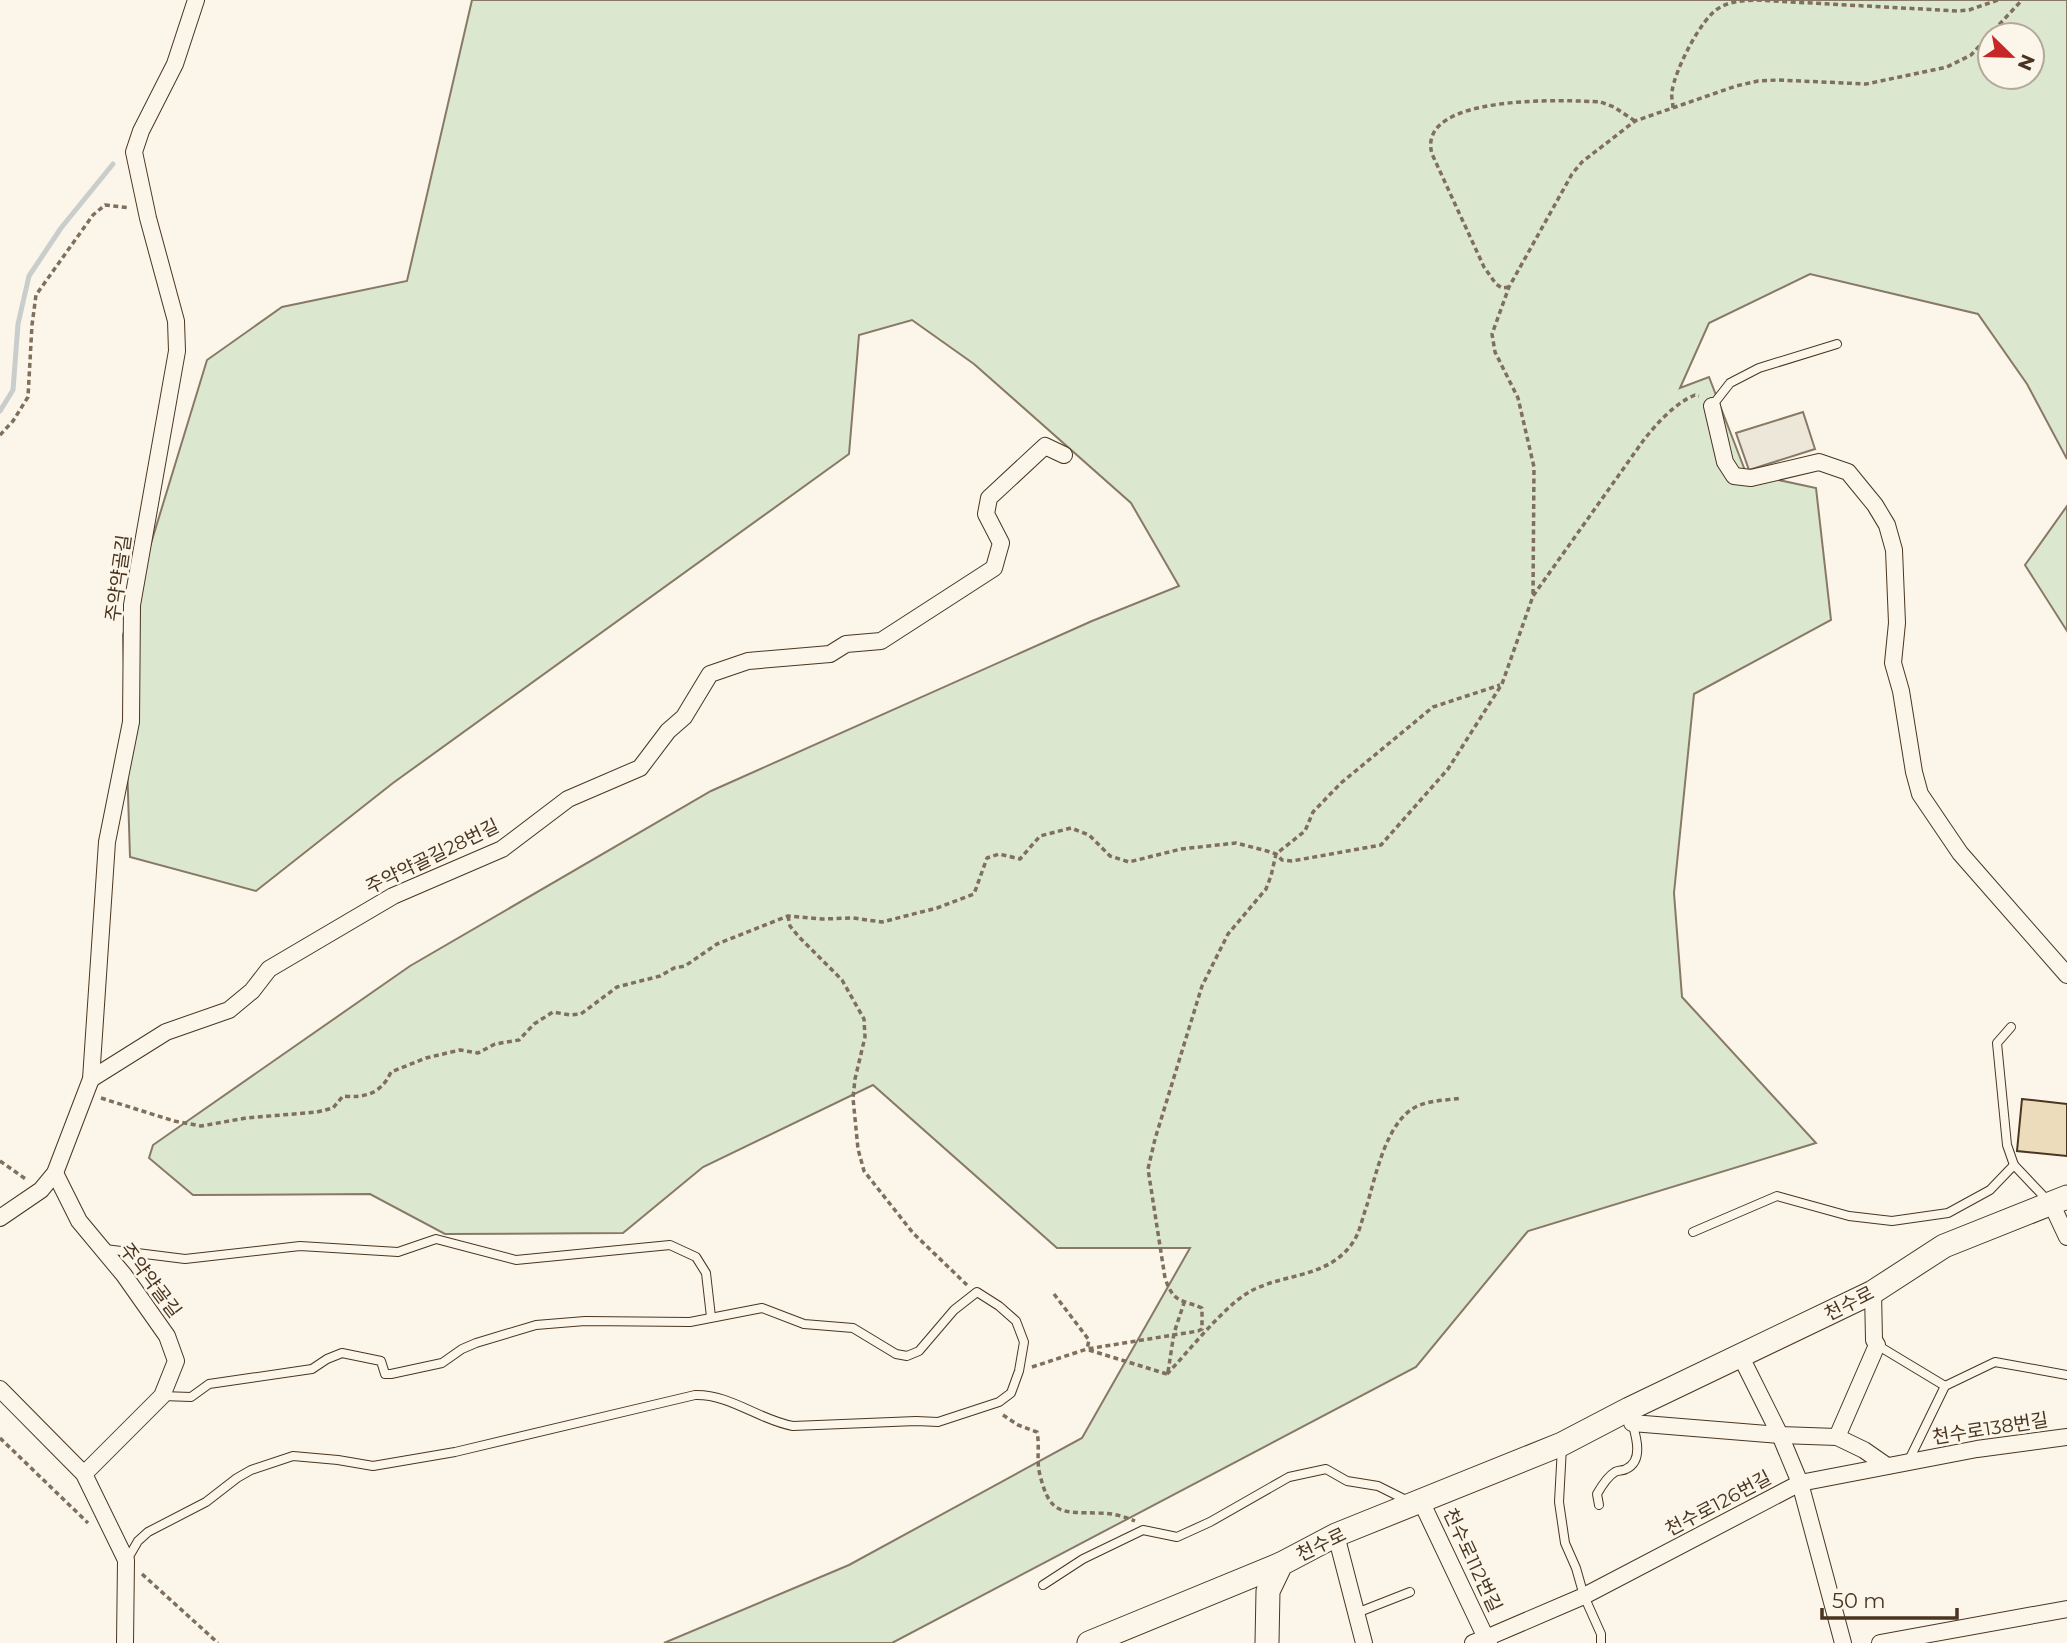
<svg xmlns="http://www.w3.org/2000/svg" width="2067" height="1643" font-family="Montserrat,'Noto Sans KR',sans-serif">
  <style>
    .green { fill: #dce7d0; stroke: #887966; stroke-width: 2; fill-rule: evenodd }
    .parking { fill: #ede7d9; stroke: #887966; stroke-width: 2 }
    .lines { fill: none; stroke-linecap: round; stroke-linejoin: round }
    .stream { stroke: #c9cecd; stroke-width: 5 }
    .building { fill: #ecdcbc; stroke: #4a3520; stroke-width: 2 }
    .lane-casing { stroke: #4a3520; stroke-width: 10 }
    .street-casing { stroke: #4a3520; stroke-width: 18 }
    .secondary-casing { stroke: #4a3520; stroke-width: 25 }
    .path { stroke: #7f6f5c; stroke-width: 3.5; stroke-dasharray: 5 3.5; stroke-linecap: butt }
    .lane { stroke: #fbf6e9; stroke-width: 8 }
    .street { stroke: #fbf6e9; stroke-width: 16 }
    .secondary { stroke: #fbf6e9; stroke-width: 23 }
    .labels { text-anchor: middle; stroke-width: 5; stroke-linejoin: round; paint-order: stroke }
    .street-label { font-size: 19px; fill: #4a3520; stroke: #fbf6e9 }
  </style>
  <rect width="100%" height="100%" fill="#fbf6e9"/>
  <!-- green -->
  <g class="green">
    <path d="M472,0H2067V459L2027,384L1978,314L1810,274L1709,323L1680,388L1709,377L1746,473L1816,488L1831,620L1694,694L1674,893L1682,997L1816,1143L1528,1231L1416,1367L892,1643H664L849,1565L1082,1438L1190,1248H1057L873,1085L703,1167L623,1233L445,1234L370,1194L193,1195L149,1158L153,1145L410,966L711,791L1092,621L1179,586L1131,503L974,364L912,320L859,335L849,454L393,783L256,891L130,857L123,635L207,360L282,307L407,281ZM1990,35H2032V77H1990Z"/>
    <polygon points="2067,506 2067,631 2025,565"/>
  </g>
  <!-- parking -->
  <polygon class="parking" points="1803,412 1815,449 1749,470 1736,433"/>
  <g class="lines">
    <!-- stream -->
    <polyline class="stream" points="0,411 13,390 18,324 29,276 61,228 113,164"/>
  </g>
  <!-- building -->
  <polygon class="building" points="2022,1099 2067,1104 2067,1156 2017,1151"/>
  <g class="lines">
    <defs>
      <g id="lane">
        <polyline points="1712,406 1730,383 1759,368 1837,344"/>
        <polyline points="2011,1027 1997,1043 2007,1145 2014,1165 2050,1203"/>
        <polyline points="1693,1232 1777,1196 1849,1216 1892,1221 1948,1213 1990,1190 2014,1165"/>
        <polyline points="105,1249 185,1259 300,1246 398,1252 436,1239 516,1260 670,1245 696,1257 706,1273 711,1317"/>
        <polyline points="1877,1345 1945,1386 1909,1460"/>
        <polyline points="1945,1386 1995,1362 2067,1375"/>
        <polyline points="1562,1447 1559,1502 1565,1543 1576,1568 1584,1596 1601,1634 1601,1643"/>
        <path d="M1599,1505L1597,1494C1601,1487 1608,1476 1615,1472C1618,1470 1623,1471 1626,1469C1644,1461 1636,1436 1632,1422"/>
        <path d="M127,1560L138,1541L148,1532L206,1502L237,1478L251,1470L293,1456L338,1460L373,1466L455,1452L695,1395C730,1394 759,1420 793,1426L916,1421L938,1422L999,1402L1011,1393L1019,1371L1024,1342L1016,1321L999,1306L977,1292L954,1310L919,1351L907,1356L896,1354L853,1328L804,1324L762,1308L690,1322L585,1321L536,1325L476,1343L462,1349L442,1363L391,1374H385L381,1361L342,1353L327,1359L312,1369L209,1384L191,1397L162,1396"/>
        <polyline points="1043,1585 1083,1559 1143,1530 1177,1537 1210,1522 1289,1477 1326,1469 1347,1481 1378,1486 1408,1501"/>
        <polyline points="1354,1614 1410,1592"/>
      </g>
      <g id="street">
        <polyline points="1712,406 1725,462 1734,476 1751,478 1819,462 1848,472 1875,505 1887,525 1894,550 1897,623 1893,663 1901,691 1914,772 1920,794 1960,853 2067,975"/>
        <polyline points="91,1079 166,1032 229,1010 252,991 269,969 393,896 502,849 568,799 640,768 668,731 684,717 710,674 748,661 830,654 846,644 881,641 994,568 1001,543 986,514 989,498 1045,446 1064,455"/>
        <polyline points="55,1173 79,1221 124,1275 167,1336 176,1361 162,1396 84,1474"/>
        <polyline points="2052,1205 2067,1237"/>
        <polyline points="0,1218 41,1190 55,1173 91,1079 107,842 131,722 132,605 177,351 176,321 148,218 134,152 141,131 175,64 196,0"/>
        <polyline points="1741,1357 1780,1435 1800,1483 1843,1643"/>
        <polyline points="0,1389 84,1474 126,1560 125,1643"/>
        <polyline points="1632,1423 1780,1435 1837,1437 1864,1450 1887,1466"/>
        <polyline points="1837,1437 1877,1345 1874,1340 1873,1292"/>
        <polyline points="1421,1501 1486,1638 1473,1643"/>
        <polyline points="1336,1535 1364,1643"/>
        <polyline points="1489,1643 1486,1638 1584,1596 1800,1483 1977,1449 2067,1437"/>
        <polyline points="1880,1643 2067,1609"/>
      </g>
      <g id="secondary">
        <polyline points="1089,1643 1281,1564"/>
        <polyline points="1267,1643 1268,1591 1281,1564 1336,1535 1562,1444 1629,1409 1873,1292 1944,1246 2067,1197"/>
      </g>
    </defs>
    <!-- lane casing -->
    <use href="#lane" class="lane-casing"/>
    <!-- street casing -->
    <use href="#street" class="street-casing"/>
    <!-- secondary casing -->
    <use href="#secondary" class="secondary-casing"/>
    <!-- path -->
    <g class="path">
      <path d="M1673,108C1673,103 1671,97 1672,92C1674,72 1701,18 1719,8C1730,1 1742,1 1755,0L1958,11L1969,10L1998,0"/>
      <path d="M1509,287L1502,288L1496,284L1484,267L1432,154C1415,93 1567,100 1601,102L1614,107L1635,121"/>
      <polyline points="0,435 13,421 28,397 32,325 36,295 93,215 105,205 130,208"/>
      <polyline points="1533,594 1534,467 1518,398 1495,352 1492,334 1509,287 1572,174 1582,162 1635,121 1736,86 1758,81 1778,80 1866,84 1947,67 1971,55 2022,0"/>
      <polyline points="788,916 790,926 799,937 842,980 864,1019 865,1037 855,1079 853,1098 858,1149 864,1171 913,1233 967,1285"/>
      <path d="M101,1098L174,1121L201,1126L246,1118L317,1112L333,1108L343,1096C365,1098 381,1094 391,1072L426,1058L460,1050L478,1053L495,1044L519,1040L534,1024L553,1012L570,1015L581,1014L617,987L660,976L674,968L685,966L717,944L788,916L822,919L853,918L882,922L937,908L974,894L987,858L999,854L1020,859L1040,836L1071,828L1089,835L1110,856L1129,862L1181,849L1236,843L1267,851L1276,854L1282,860L1292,861L1381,845L1448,769L1502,684L1533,596L1643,441C1656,424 1675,403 1695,395L1699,396"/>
      <polyline points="0,1161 27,1180"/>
      <polyline points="1054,1294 1089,1340 1087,1349"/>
      <polyline points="1089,1350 1167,1374"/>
      <path d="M1032,1367L1087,1349L1198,1331L1202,1329V1308C1181,1299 1174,1304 1165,1278L1148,1169L1155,1139L1202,986L1228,934L1266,889L1271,876L1276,854L1305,831L1313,812L1341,783L1433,707L1500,685"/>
      <polyline points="1168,1372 1174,1333 1184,1303"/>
      <path d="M1167,1374C1189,1351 1221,1310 1246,1294C1278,1273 1325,1280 1351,1245C1360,1234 1362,1218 1367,1205C1376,1175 1387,1117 1420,1105C1433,1100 1449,1100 1462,1098"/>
      <path d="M1003,1415L1018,1425L1037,1432C1040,1446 1036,1461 1040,1475C1050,1516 1062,1512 1099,1513C1112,1513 1123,1516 1135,1521"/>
      <polyline points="0,1438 88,1523"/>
      <polyline points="142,1574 218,1643"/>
    </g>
    <!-- lane -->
    <use href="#lane" class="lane"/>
    <!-- street -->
    <use href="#street" class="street"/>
    <!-- secondary -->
    <use href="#secondary" class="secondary"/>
  </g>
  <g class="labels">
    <!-- street labels -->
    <g class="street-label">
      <text transform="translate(118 578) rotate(-82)" y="7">주약약골길</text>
      <text transform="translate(432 856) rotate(-26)" y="7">주약약골길28번길</text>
      <text transform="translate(151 1280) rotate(53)" y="7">주약약골길</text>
      <text transform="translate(1849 1303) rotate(-27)" y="7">천수로</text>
      <text transform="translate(1990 1428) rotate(-9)" y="7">천수로138번길</text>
      <text transform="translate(1718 1503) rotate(-28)" y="7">천수로126번길</text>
      <text transform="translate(1321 1544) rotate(-26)" y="7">천수로</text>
      <text transform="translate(1473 1560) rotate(65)" y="7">천수로112번길</text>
    </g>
  </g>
  <!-- north arrow -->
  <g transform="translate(2011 56) rotate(113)"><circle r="33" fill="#fbf6e9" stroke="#b4a999" stroke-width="2"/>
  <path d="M0-5L12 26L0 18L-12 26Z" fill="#c62828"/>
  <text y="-10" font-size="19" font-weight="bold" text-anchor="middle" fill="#4a3520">N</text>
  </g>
  <!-- scale -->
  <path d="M1822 1608v10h135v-10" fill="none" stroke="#4a3520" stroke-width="3.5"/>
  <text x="1832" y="1608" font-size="21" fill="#4a3520" stroke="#fbf6e9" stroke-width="5" paint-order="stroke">50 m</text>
</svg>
